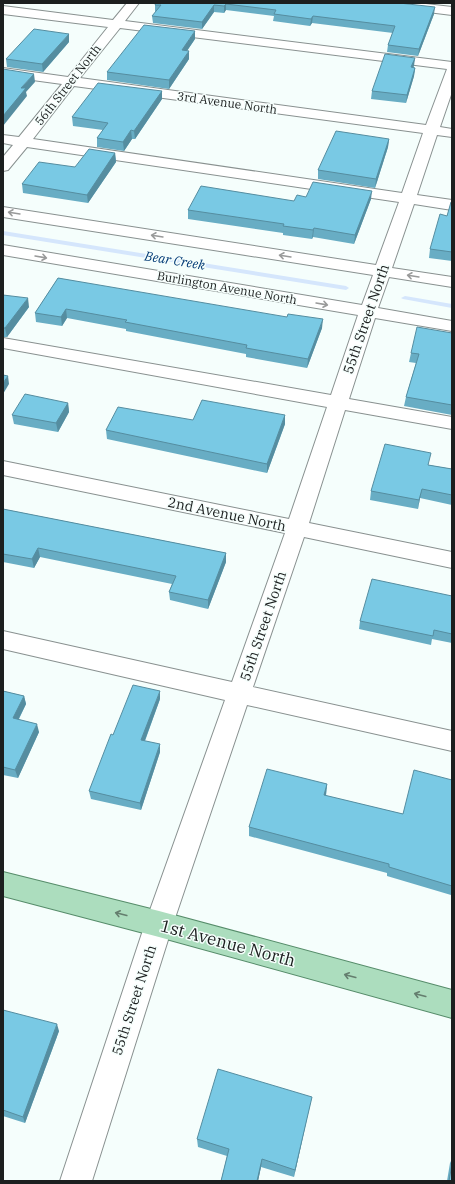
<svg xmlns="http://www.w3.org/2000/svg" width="455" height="1184" font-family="'IBM Plex Serif',serif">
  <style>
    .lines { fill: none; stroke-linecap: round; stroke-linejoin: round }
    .stream { fill: #d5e6fc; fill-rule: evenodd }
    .minor-casing { stroke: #899190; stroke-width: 2 }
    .major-casing { stroke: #568c6a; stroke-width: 2 }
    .minor { fill: #fff; fill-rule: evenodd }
    .major { fill: #acddbe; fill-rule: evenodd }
    .wall { fill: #68adc4 }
    .shaded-wall { fill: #558da0 }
    .building { fill: #79c9e4; stroke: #558da0 }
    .oneway { stroke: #999a9a }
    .oneway2 { stroke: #647e6e }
    .labels { text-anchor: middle; stroke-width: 3; stroke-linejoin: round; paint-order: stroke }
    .far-street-label { font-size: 12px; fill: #1c1f1f; stroke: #f5fefc }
    .far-water-label { font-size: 13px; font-style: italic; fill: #003975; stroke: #f5fefc }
    .street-label { font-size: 14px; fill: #1c1f1f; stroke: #f5fefc }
    .near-street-label { font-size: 17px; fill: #1c1f1f; stroke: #f5fefc }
  </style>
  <rect width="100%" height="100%" fill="#f5fefc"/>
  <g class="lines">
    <!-- stream -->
    <g class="stream">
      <polygon points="3,231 346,286 349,288 346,290 3,235"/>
      <polygon points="405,296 452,304 452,308 403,299 401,298"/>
    </g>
    <defs>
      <g id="minor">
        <path d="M127,3H139L125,21L452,62V92L440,127L452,129V137L437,135L417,195L452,200V210L414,204L392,268L452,277V287L389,277L378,308L452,321V331L375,318L349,399L452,417V429L345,410L309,523L452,552V568L304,537L253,687L452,731V751L247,705L173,924L92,1181H60L145,924L225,700L3,649V631L232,682L285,533L3,475V461L289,519L327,407L3,348V338L331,395L358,315L3,255V245L362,305L373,275L3,217V207L376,265L399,202L27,147L8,170L3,171V157L13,145L3,143V135L19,137L62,84L3,76V68L68,77L108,27L3,14V6L113,20ZM120,28L447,69L426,125L80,78ZM74,86L423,133L402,193L33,139Z"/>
        <polygon points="381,3 417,3 452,7 452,15 387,7"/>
      </g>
      <polygon id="major" points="3,872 159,911 452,990 452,1018 159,937 3,896"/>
    </defs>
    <!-- minor casing -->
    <use href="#minor" class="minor-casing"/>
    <!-- major casing -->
    <use href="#major" class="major-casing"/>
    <!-- minor -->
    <use href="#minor" class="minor"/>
    <!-- major -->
    <use href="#major" class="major"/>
  </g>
  <!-- wall -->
  <g class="wall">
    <polygon points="156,3 399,3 434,14 418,56 387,52 388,45 393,33 312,23 310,26 273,21 274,16 226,10 224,13 214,12 202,29 153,23 152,16 156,12 155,12 155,5"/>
    <polygon points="195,39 187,51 189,59 169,89 107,80 107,72"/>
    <polygon points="69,42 43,72 7,67 6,59"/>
    <polygon points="415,58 413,67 415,68 414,76 406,103 371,99 372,91"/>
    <polygon points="162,91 162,99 135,139 132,139 124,151 97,147 97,138 103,130 73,126 72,117"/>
    <polygon points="389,139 388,147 375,188 318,179 318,170"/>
    <polygon points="115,153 116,162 88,203 23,193 22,184 75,167"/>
    <polygon points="306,197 371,199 354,244 313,237 312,239 283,235 283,233 188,219 188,210 294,201"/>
    <polygon points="452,202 452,261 429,258 430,249 447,216"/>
    <polygon points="58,278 322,328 307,368 246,357 246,354 126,331 126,329 67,318 62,326 36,322 35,313"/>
    <polygon points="3,295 29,307 7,337 3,337"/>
    <polygon points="452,333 452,415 404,406 406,397 416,363 409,362 411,353"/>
    <polygon points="68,403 69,412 58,432 14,424 12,415"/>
    <polygon points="285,415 285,424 267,473 107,439 106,430 193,420"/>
    <polygon points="429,465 452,469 452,505 420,498 418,509 370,500 371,491"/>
    <polygon points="3,509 226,553 226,562 208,609 170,600 169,592 172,584 40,557 34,568 3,562"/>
    <polygon points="452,596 452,643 432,639 431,645 359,629 360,621"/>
    <polygon points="3,691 24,696 26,704 19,719 39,732 18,778 3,775"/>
    <polygon points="160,699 145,741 160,752 141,810 91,799 89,791 113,735"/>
    <polygon points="452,780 452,892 451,895 387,876 387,873 249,836 249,827 327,784 326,796 403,814"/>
    <polygon points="3,1010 59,1031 25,1123 3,1116"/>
    <polygon points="310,1105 294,1177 261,1167 258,1181 221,1181 227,1156 198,1147 197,1139"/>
    <polygon points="452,1159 452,1181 447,1181 450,1163"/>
  </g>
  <!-- shaded-wall -->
  <g class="shaded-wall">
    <polygon points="226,4 226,10 224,13 224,6"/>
    <polygon points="214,5 214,12 202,29 202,22"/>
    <polygon points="435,7 434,14 418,56 419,49"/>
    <polygon points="313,16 312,23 310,26 311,19"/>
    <polygon points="195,31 195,39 182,58 182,50"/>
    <polygon points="69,34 69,42 43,72 42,64"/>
    <polygon points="189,51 189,59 169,89 169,80"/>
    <polygon points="415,58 414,66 410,76 411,67"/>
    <polygon points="415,68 414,76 406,103 407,95"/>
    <polygon points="34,74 35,82 26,92 27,96 3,126 3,116 21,88"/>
    <polygon points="162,91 162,99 135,139 134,131"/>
    <polygon points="131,130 132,139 124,151 123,142"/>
    <polygon points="389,139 388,147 375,188 376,179"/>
    <polygon points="115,153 116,162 88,203 87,195"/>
    <polygon points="372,191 371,199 354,244 355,235"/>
    <polygon points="314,228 313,237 312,239 313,230"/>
    <polygon points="28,298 29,307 7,337 5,328"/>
    <polygon points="66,309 67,318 62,326 61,317"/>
    <polygon points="323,319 322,328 307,368 308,359"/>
    <polygon points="8,376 9,384 3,394 3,383"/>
    <polygon points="68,403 69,412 58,432 56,423"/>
    <polygon points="285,415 285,424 267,473 267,464"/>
    <polygon points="422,489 420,498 418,509 419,500"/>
    <polygon points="38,548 40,557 34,568 32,559"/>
    <polygon points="226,553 226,562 208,609 208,600"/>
    <polygon points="160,691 160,699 142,748 141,740"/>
    <polygon points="24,696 26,704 15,726 13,718"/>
    <polygon points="37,724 39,732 18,778 15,770"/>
    <polygon points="160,744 160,752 141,810 140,803"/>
    <polygon points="327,784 326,794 323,805 324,795"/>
    <polygon points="57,1024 59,1031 25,1123 23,1117"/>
    <polygon points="312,1097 310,1105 294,1177 295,1170"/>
    <polygon points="262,1159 261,1167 258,1181 257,1181"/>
  </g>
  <!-- building -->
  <g class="building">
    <polygon points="156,3 399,3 435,7 419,49 388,45 395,26 313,16 311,19 274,14 276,10 226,4 224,6 214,5 202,22 152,16 161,5 155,5"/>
    <polygon points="144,25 195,31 182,50 189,51 169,80 107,72"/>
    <polygon points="34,29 69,34 42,64 6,59"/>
    <polygon points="385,54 415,58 411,67 415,68 407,95 372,91"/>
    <polygon points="3,69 34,74 21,88 26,88 3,116"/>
    <polygon points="98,83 162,91 134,131 131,130 123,142 97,138 108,123 72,117"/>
    <polygon points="336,131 389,139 376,179 318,170"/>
    <polygon points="89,149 115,153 87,195 22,184 39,162 75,167"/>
    <polygon points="313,182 372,191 355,235 314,228 313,230 283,226 284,224 188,210 201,186 294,201 297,195 306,197"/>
    <polygon points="451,202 452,202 452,252 430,249 440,214 447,216"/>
    <polygon points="58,278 287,317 288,314 323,319 308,359 246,348 247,345 125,322 127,320 66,309 61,317 35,313"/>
    <polygon points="3,295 28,298 5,328 3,328"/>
    <polygon points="417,327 452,333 452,405 406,397 419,354 411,353"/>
    <polygon points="3,375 8,376 3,383"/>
    <polygon points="25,394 68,403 56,423 12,415"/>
    <polygon points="202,400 285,415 267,464 106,430 118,407 193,420"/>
    <polygon points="385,444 431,453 428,465 452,469 452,495 422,489 419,500 371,491"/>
    <polygon points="3,509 226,553 208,600 169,592 176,576 38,548 32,559 3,554"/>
    <polygon points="372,579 452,596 452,634 434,630 433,636 360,621"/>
    <polygon points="133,685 160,691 141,740 160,744 140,803 89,791 111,734 113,735"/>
    <polygon points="3,691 24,696 13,718 37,724 15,770 3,767"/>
    <polygon points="267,769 327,784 324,795 403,814 414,770 452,780 452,886 389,867 389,864 249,827"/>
    <polygon points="3,1010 57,1024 23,1117 3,1110"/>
    <polygon points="218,1069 312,1097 295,1170 262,1159 257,1181 221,1181 229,1149 197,1139"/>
    <polygon points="452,1164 452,1181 449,1181"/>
  </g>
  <!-- one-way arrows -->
  <defs><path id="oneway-shaft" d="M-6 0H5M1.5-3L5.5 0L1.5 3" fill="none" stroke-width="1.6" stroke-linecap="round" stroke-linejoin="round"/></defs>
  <g class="oneway">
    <use href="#oneway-shaft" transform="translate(14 213) rotate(-171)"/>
    <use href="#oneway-shaft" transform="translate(157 236) rotate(-171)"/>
    <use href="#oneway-shaft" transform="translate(285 256) rotate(-171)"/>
    <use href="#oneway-shaft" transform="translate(41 257) rotate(10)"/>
    <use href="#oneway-shaft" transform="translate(413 276) rotate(-171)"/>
    <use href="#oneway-shaft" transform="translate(322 304) rotate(10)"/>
  </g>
  <g class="oneway2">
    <use href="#oneway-shaft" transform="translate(121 914) rotate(-166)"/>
    <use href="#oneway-shaft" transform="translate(350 976) rotate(-165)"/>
    <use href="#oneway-shaft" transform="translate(420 995) rotate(-165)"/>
  </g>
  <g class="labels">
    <!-- far-street labels -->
    <g class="far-street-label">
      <text transform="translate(68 85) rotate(-52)" y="4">56th Street North</text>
      <text transform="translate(227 103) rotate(8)" y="4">3rd Avenue North</text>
      <text transform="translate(227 288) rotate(10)" y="4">Burlington Avenue North</text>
    </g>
    <!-- far-water labels -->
    <g class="far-water-label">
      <text transform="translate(175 260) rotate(9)" y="5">Bear Creek</text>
    </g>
    <!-- street labels -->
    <g class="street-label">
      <text transform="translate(366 319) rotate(-71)" y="5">55th Street North</text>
      <text transform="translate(227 514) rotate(12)" y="5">2nd Avenue North</text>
      <text transform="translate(263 626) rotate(-71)" y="5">55th Street North</text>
      <text transform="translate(134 1000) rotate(-72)" y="5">55th Street North</text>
    </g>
    <!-- near-street labels -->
    <g class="near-street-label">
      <text transform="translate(228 943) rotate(15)" y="6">1st Avenue North</text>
    </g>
  </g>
  <!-- border -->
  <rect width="455" height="1184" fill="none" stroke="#1c1f1f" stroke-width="8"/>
</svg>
